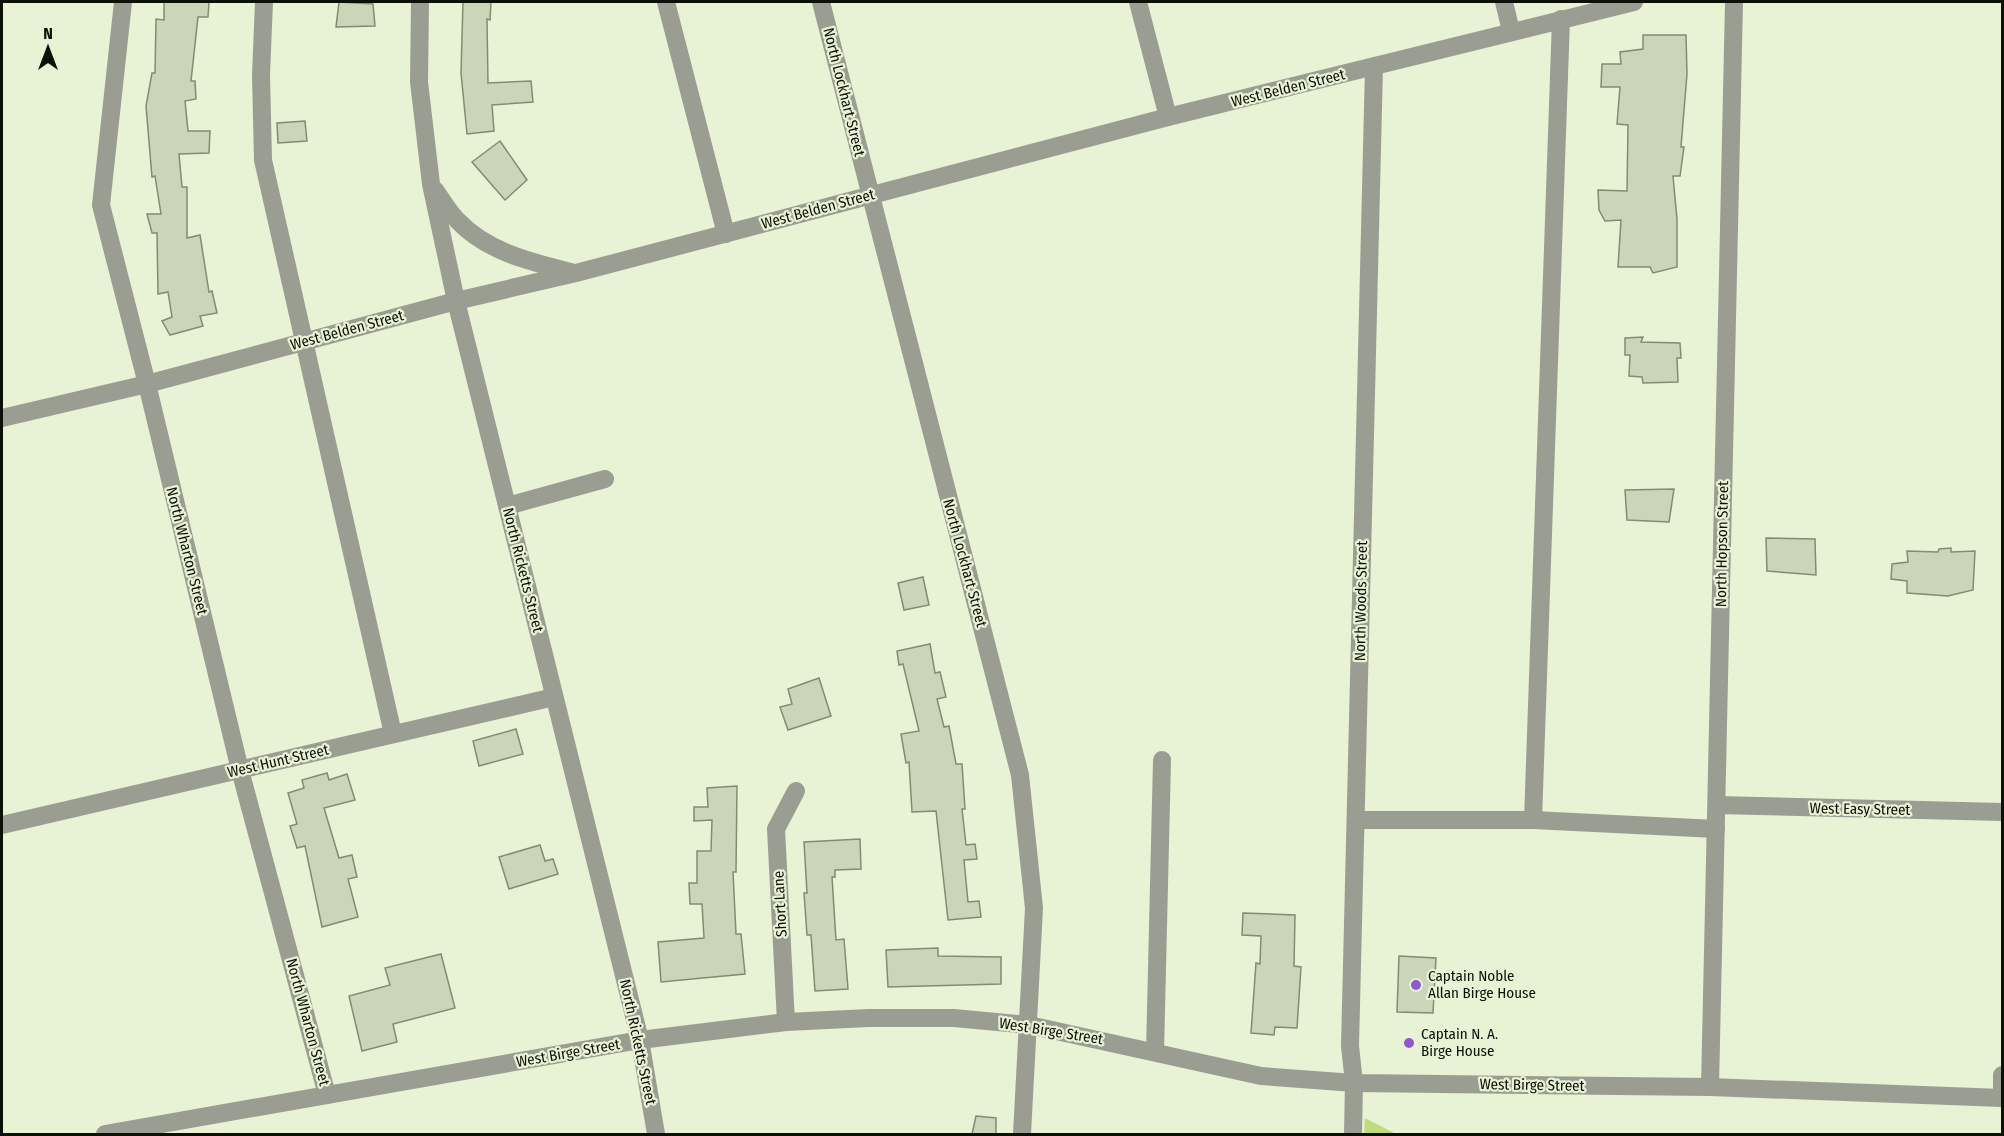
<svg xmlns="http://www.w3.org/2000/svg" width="2004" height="1136" font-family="'Fira Sans Condensed',sans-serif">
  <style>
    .green { fill: #bfdb7e }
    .building { fill: #cbd5ba; stroke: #838c72; stroke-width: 1.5 }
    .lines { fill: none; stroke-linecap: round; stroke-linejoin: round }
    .minor { stroke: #9a9e92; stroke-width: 18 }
    .poi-dot { fill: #9158d0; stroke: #e8f2d5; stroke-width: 2 }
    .labels { text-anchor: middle; stroke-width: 4.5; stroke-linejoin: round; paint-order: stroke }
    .street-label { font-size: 15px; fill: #0d1007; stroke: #e8f2d5 }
    .poi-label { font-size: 15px; fill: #0d1007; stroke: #e8f2d5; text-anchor: start }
  </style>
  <rect width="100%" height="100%" fill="#e8f2d5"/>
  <!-- green -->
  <polygon class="green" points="1365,1118 1396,1134 1364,1134"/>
  <!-- building -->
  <g class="building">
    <polygon points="164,2 209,2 208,17 198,17 191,81 195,81 196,99 185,101 188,131 210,131 209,153 179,154 182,187 187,187 187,238 200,235 209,292 212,291 217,313 200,316 203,326 170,335 162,321 172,317 168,292 158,294 157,233 152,233 147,214 161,214 155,176 152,177 146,106 152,73 155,73 156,19 164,20"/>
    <polygon points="339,2 373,4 375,26 336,27"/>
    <polygon points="463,2 491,2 490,20 487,19 488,83 531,81 533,102 492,105 494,131 467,134 461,73"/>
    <polygon points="1643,35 1686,35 1687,74 1681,147 1684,147 1680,176 1673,176 1677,219 1677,267 1653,273 1650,267 1618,267 1621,220 1605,221 1599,210 1598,190 1627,191 1628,125 1617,124 1620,87 1601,87 1602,64 1621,64 1620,52 1643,49"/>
    <polygon points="305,121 307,141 278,143 277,123"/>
    <polygon points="500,141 527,180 505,200 472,162"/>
    <polygon points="1643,337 1641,342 1680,343 1681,358 1677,358 1678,382 1643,383 1642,377 1629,376 1630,355 1625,355 1625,338"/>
    <polygon points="1674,489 1669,522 1627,520 1625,490"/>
    <polygon points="1766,538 1815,539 1816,575 1767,571"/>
    <polygon points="1951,548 1951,552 1975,551 1973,590 1948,596 1907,593 1907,581 1891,579 1892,564 1908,562 1907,551 1938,552 1939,549"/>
    <polygon points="923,577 929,605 904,610 898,583"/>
    <polygon points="930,644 935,673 940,672 946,697 937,699 944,727 949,726 956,764 962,764 965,809 962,809 966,845 975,844 977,859 964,860 968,902 979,901 981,917 948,920 936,811 912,812 909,762 906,763 901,734 919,731 903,664 899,665 897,651"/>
    <polygon points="819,678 831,716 788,730 780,707 792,704 788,689"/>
    <polygon points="516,729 523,754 479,766 473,741"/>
    <polygon points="327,773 329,780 347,774 355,800 324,808 339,858 352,855 357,877 348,879 358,917 322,927 305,846 297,848 290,826 297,824 288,793 304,788 302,780"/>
    <polygon points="737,786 736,872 733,872 736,934 741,934 745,974 661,982 658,942 704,938 702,904 690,904 689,883 697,883 697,851 711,851 712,820 694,821 694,807 708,807 707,788"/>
    <polygon points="860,839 861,869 835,870 835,877 832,877 836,940 844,939 848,989 815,991 811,935 807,935 804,893 807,893 804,842"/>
    <polygon points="540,845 545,861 553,859 558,874 509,889 499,857"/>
    <polygon points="1243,913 1295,915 1294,966 1301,967 1297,1028 1275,1027 1274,1035 1251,1033 1256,963 1260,964 1261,936 1242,935"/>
    <polygon points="938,948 938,956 1001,957 1001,984 888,987 886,950"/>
    <polygon points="441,954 455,1008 393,1024 397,1042 362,1051 349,996 390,985 385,968"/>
    <polygon points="1399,956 1436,958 1433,1013 1397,1012"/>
    <polygon points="976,1116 996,1118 996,1134 972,1134"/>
  </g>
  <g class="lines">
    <!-- minor -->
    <g class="minor">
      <polyline points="123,2 101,205 147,384 240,770 327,1095"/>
      <polyline points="264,2 261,75 263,160 393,734"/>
      <polyline points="420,2 419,82 431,184 456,301 640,1040 656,1134"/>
      <polyline points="666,2 726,234"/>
      <polyline points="821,2 1020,775 1034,908 1022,1134"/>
      <polyline points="1138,2 1168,117"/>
      <polyline points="1504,2 1511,31"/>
      <path d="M435,190C442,200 449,212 457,220C487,252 531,262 571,272"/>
      <polyline points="2,418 147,384 456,301 576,273 1168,117 1634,2"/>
      <polyline points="507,506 605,479"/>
      <polyline points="1717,805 2002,812"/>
      <polyline points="1356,820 1533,820 1716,829"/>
      <polyline points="1533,820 1561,19"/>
      <polyline points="2,825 554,697"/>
      <polyline points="786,1022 776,829 796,791"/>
      <polyline points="1155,1052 1162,760"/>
      <polyline points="1710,1087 1734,2"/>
      <polyline points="2002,1098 2002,1075"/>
      <polyline points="105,1134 640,1040 786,1022 869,1018 954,1018 1029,1025 1261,1076 1354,1083 1710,1087 2002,1098"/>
      <polyline points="1353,1134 1354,1083 1350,1046 1374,67"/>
    </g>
  </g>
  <!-- markers -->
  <g class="poi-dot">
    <circle cx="1416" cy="985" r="6"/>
    <circle cx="1409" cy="1043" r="6"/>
  </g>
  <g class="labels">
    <!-- street labels -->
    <g class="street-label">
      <text transform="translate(1288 88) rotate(-14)" y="5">West Belden Street</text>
      <text transform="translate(844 92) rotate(76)" y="5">North Lockhart Street</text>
      <text transform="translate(818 209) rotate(-15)" y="5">West Belden Street</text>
      <text transform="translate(347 330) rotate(-15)" y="5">West Belden Street</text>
      <text transform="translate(1722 544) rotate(-89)" y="5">North Hopson Street</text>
      <text transform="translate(187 551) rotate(76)" y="5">North Wharton Street</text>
      <text transform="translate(965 563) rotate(75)" y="5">North Lockhart Street</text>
      <text transform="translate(523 570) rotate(76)" y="5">North Ricketts Street</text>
      <text transform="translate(1361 601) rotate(-89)" y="5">North Woods Street</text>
      <text transform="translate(278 761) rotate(-13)" y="5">West Hunt Street</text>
      <text transform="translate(1860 809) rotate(1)" y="5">West Easy Street</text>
      <text transform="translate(780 904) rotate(-93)" y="5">Short Lane</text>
      <text transform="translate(308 1022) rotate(75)" y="5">North Wharton Street</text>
      <text transform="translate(1051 1031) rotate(9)" y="5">West Birge Street</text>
      <text transform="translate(638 1042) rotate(78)" y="5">North Ricketts Street</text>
      <text transform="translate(568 1053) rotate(-10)" y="5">West Birge Street</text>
      <text transform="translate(1532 1085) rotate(1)" y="5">West Birge Street</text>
    </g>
    <!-- poi labels -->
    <g class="poi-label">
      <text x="1428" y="981">Captain Noble<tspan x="1428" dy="17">Allan Birge House</tspan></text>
      <text x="1421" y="1039">Captain N. A.<tspan x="1421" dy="17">Birge House</tspan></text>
    </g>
  </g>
  <!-- border -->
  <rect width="2004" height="1136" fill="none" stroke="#0d1007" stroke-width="6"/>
  <!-- north arrow -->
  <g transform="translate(48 48)" stroke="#e8f2d5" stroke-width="4.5" paint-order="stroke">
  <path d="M0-4.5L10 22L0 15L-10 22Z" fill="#0d1007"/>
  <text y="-9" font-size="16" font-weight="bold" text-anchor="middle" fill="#0d1007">N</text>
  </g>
</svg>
